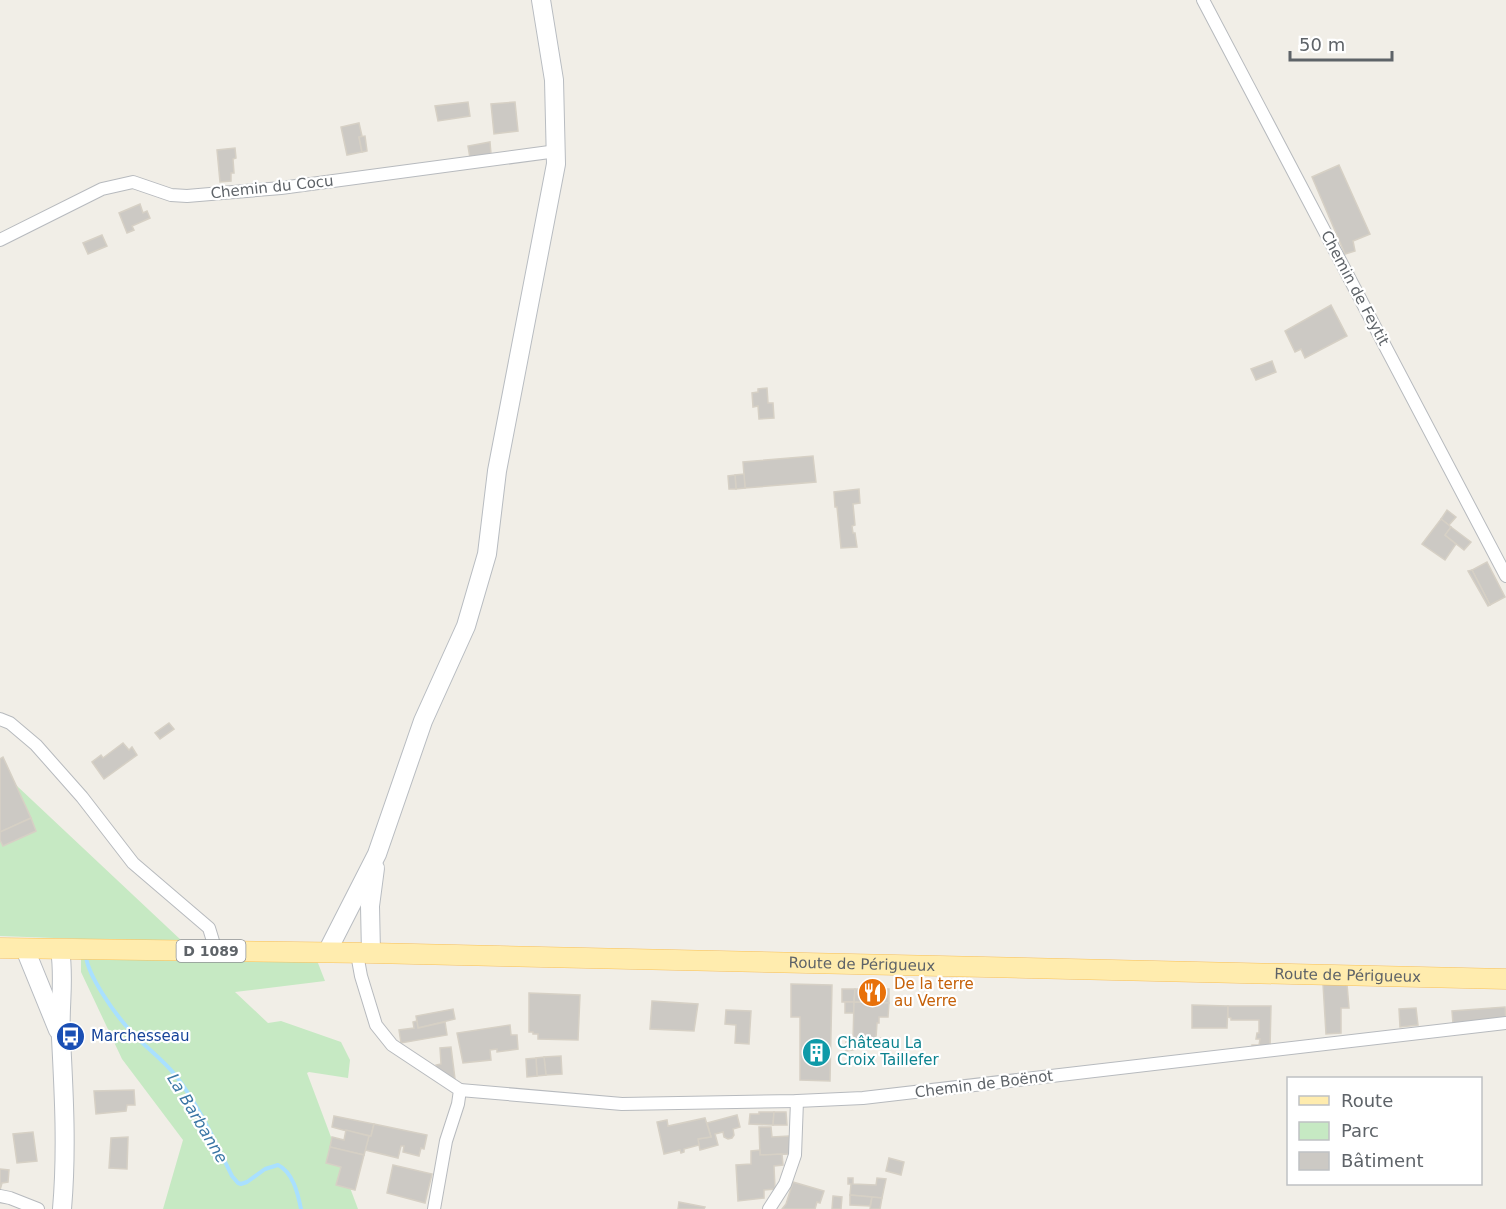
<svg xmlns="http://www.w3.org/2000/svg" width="1506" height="1209" font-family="'DejaVu Sans',sans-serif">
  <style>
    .green { fill: #c6e9c3 }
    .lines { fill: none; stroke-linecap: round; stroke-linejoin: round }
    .stream { stroke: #a9e0ff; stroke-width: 4 }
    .building { fill: #ccc9c4; stroke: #d6d0c5; stroke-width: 1.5 }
    .street-casing { stroke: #b7babe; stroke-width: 14 }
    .secondary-casing { stroke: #b8bcc1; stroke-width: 20 }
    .primary-casing { stroke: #f8c059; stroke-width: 21 }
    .street { stroke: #fff; stroke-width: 12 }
    .secondary { stroke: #fff; stroke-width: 18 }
    .primary { stroke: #ffecae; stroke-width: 20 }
    .labels { text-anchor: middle; stroke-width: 4.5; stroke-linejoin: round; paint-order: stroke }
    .shield { fill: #fff; stroke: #8e9295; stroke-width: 1.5 }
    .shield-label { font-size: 14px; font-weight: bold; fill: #5e6368 }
    .street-label { font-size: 15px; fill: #5e6368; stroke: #fff }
    .food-label { font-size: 15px; fill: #c56008; stroke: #fff; text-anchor: start }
    .transit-label { font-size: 15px; fill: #164399; stroke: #fff; text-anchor: start }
    .culture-label { font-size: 15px; fill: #0d838f; stroke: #fff; text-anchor: start }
    .water-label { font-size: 16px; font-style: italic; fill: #3a76a5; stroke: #fff }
  </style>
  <rect width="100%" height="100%" fill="#f1eee7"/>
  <!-- green -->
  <polygon class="green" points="0,770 199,957 316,958 325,981 235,992 268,1023 281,1021 341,1042 350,1060 348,1078 309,1072 307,1073 358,1209 163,1209 183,1140 122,1059 81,972 81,939 0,936"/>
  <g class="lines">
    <!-- stream -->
    <path class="stream" d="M86,957C89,977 113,1011 127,1027C142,1045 161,1057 176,1076C199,1106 215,1142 232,1176L238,1183L241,1184L247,1182L265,1169L278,1165C293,1172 298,1194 301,1209"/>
  </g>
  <!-- building -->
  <g class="building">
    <polygon points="468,102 470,116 438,121 435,106"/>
    <polygon points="515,102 518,131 494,134 491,104"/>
    <polygon points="359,123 362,136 359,137 362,152 347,155 341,127"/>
    <polygon points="365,136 367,151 362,152 359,137"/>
    <polygon points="490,142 491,154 470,158 468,146"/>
    <polygon points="235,148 236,158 233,159 234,173 231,173 231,181 220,182 217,150"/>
    <polygon points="1339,165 1370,234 1353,241 1355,251 1345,254 1312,177"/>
    <polygon points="140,204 143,213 147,211 150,218 132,226 134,230 127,233 119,213"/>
    <polygon points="102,235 107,246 88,254 83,243"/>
    <polygon points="1331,305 1347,336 1305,358 1301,349 1295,352 1285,331"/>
    <polygon points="1272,361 1276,372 1256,380 1251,369"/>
    <polygon points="767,388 768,403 773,403 774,418 759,419 758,406 753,407 752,393 758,392 758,389"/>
    <polygon points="813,456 816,482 745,488 743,462"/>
    <polygon points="744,474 745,488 736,489 735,475"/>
    <polygon points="735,475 736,489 729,489 728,476"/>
    <polygon points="859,489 860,503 853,504 855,525 852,526 853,533 855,533 857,547 841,548 837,507 835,507 834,492"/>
    <polygon points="1447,510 1456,517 1449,525 1441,519"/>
    <polygon points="1441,519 1451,527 1445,535 1456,544 1445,560 1422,544"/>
    <polygon points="1451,527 1471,542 1464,550 1445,535"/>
    <polygon points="1487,562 1505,597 1490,605 1472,570"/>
    <polygon points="1472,570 1490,605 1488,606 1468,571"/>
    <polygon points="169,723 174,729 160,739 155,733"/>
    <polygon points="123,743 129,750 132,747 137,755 104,779 92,762 101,755 103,758"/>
    <polygon points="3,757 31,818 0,832 0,759"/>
    <polygon points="31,818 36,831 3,846 0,840 0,832"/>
    <polygon points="791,984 832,985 830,1081 800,1080 800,1017 791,1017"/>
    <polygon points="1323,984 1347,984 1349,1008 1341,1008 1341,1033 1326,1034"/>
    <polygon points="842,989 855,989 854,1002 842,1002"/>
    <polygon points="855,989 889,989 889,1003 854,1002"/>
    <polygon points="529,993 580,995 578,1040 538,1039 538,1034 533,1034 533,1032 529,1032"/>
    <polygon points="652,1001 698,1004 694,1031 650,1029"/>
    <rect x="845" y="1002" width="9" height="11"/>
    <polygon points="854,1002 889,1003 888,1017 879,1017 879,1023 877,1023 876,1038 880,1038 880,1045 846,1051 846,1042 853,1041"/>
    <polygon points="1192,1005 1228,1006 1227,1028 1192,1028"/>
    <polygon points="1228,1006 1271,1006 1270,1049 1252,1051 1252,1045 1259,1045 1260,1039 1256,1039 1257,1033 1259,1033 1259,1020 1231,1020 1231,1018 1228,1017"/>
    <polygon points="1505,1007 1506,1020 1453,1024 1452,1011"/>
    <polygon points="1416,1008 1418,1025 1400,1027 1399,1009"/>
    <polygon points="453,1009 455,1019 418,1028 416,1016"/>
    <polygon points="726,1010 751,1011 749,1044 735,1043 736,1025 725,1024"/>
    <polygon points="417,1021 418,1028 445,1022 447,1035 401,1043 399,1030 414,1028 413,1022"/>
    <polygon points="510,1025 511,1035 517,1035 518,1049 497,1052 497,1049 490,1050 491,1060 463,1063 457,1033"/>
    <polygon points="451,1047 455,1079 437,1070 436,1065 441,1064 440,1048"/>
    <polygon points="561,1056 562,1074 546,1075 544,1057"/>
    <polygon points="544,1057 546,1075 537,1076 536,1058"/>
    <polygon points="536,1058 537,1076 527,1077 526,1059"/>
    <polygon points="134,1090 135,1105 127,1105 126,1111 96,1114 94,1091"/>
    <polygon points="759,1112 774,1112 773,1125 749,1124 750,1114 759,1114"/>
    <polygon points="774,1112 786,1112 787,1125 773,1125"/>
    <polygon points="737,1115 740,1127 733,1129 734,1135 732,1138 728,1139 724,1137 723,1132 715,1134 718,1145 700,1150 698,1139 711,1137 707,1123"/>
    <polygon points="334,1116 374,1124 371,1136 343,1130 332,1127"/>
    <polygon points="705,1118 711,1137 698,1139 699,1145 684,1149 684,1152 681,1153 680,1150 664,1154 657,1122 667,1120 668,1126"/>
    <polygon points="374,1124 427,1135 424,1149 421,1148 419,1156 403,1152 404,1146 401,1146 398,1158 365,1150 369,1136 371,1136"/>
    <polygon points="759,1127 771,1127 772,1137 789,1136 790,1154 760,1155"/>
    <polygon points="346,1130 369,1136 364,1155 330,1147 332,1137 344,1140"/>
    <polygon points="33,1132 37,1161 17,1163 13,1134"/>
    <polygon points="128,1137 127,1169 109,1168 111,1138"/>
    <polygon points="330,1147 364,1155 355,1190 336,1185 341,1167 326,1163"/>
    <polygon points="760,1150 760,1155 782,1154 783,1165 774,1166 775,1189 764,1190 764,1198 738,1201 736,1165 751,1164 751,1151"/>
    <polygon points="889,1158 904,1162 901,1175 886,1171"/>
    <polygon points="393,1165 432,1174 425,1203 387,1193"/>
    <polygon points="0,1169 9,1170 8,1182 2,1183 0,1190"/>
    <polygon points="848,1178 853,1178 853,1184 876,1185 877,1178 886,1179 882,1198 850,1195 851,1184 848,1184"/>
    <polygon points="793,1182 824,1191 820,1203 817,1202 815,1209 782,1209 786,1204"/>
    <polygon points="850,1195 872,1197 870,1206 850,1205"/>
    <polygon points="833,1196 842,1197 841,1209 832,1209"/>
    <polygon points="872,1197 882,1198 880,1209 870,1209"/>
    <polygon points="679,1202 705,1207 704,1209 678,1209"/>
  </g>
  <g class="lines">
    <defs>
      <g id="street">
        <polyline points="1203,0 1506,576"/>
        <polyline points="0,240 102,189 133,182 171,195 187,196 281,188 557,151"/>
        <polyline points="0,719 10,723 36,745 82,797 133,863 209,928 216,951"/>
        <polyline points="357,954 361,976 376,1025 392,1045 460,1090 458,1104 446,1141 434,1209"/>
        <polyline points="460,1090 622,1104 797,1101 863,1098 1506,1023"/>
        <polyline points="0,1196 10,1198 38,1209"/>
        <polyline points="769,1209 785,1184 795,1155 797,1101"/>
      </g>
      <g id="secondary">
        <polyline points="25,949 58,1030"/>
        <path d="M60,950C65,979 59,1008 61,1038C64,1095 67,1152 62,1209"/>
        <polyline points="327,952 377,854 423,721 466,626 487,554 497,471 556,164 554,80 541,0"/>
        <polyline points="371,953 370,906 375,868"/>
      </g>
      <g id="primary">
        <path id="s1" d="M0,948L371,953L1506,979"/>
      </g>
    </defs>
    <!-- street casing -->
    <use href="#street" class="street-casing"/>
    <!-- secondary casing -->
    <use href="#secondary" class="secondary-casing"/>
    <!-- primary casing -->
    <use href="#primary" class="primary-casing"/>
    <!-- street -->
    <use href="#street" class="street"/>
    <!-- secondary -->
    <use href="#secondary" class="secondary"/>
    <!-- primary -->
    <use href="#primary" class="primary"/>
  </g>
  <!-- icons -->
  <defs>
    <symbol id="restaurant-disc" viewBox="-11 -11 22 22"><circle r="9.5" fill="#e8710a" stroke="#fff"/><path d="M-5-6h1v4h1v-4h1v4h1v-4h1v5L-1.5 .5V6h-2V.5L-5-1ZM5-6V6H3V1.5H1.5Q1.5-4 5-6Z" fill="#fff"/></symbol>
    <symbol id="bus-disc" viewBox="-11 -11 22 22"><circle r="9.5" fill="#1a4fb4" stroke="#fff"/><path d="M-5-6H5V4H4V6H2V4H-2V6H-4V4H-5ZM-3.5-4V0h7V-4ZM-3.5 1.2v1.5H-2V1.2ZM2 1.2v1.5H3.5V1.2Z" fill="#fff"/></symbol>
    <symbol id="building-disc" viewBox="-11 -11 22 22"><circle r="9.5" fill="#0f9aa8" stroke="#fff"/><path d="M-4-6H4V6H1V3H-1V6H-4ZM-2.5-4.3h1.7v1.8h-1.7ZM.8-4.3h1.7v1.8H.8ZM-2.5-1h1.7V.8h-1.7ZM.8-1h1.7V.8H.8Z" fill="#fff"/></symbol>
  </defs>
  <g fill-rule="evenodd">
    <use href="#restaurant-disc" x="856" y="976" width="33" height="33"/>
    <use href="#bus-disc" x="54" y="1020" width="33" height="33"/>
    <use href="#building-disc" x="800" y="1036" width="33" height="33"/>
  </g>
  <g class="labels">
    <!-- shield labels -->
    <rect class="shield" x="176.5" y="940" width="69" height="22" rx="4.5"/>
    <g class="shield-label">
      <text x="211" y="956">D 1089</text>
    </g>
    <!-- street labels -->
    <g class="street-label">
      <text transform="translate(272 187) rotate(-6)" y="5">Chemin du Cocu</text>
      <text transform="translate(1355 288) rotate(62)" y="5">Chemin de Feytit</text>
      <text dy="5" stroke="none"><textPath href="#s1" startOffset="862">Route de Périgueux</textPath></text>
      <text dy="5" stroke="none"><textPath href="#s1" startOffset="1348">Route de Périgueux</textPath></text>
      <text transform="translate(984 1084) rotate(-7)" y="5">Chemin de Boënot</text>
    </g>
    <!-- food labels -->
    <g class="food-label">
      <text x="894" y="989">De la terre<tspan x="894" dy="17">au Verre</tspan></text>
    </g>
    <!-- transit labels -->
    <g class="transit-label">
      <text x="91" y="1041">Marchesseau</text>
    </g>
    <!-- culture labels -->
    <g class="culture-label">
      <text x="837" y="1048">Château La<tspan x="837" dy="17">Croix Taillefer</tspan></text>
    </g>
    <!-- water labels -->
    <g class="water-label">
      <text transform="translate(198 1118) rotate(59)" y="6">La Barbanne</text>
    </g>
  </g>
  <!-- legend -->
  <rect x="1287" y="1077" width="195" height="108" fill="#ffffff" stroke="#bfc1c3" stroke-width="1.5"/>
  <rect x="1299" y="1096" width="30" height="9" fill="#ffecae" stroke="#bfc1c3" stroke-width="1.5"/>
  <text x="1341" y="1107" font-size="18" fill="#5e6368">Route</text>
  <rect x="1299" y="1122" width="30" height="18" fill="#c6e9c3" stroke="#bfc1c3" stroke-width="1.5"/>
  <text x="1341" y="1137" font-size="18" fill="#5e6368">Parc</text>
  <rect x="1299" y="1152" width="30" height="18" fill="#ccc9c4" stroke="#bfc1c3" stroke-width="1.5"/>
  <text x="1341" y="1167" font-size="18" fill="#5e6368">Bâtiment</text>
  <!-- scale -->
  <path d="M1290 51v9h102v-9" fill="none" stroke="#5e6368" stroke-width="3"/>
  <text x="1299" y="51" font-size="18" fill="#5e6368" stroke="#ffffff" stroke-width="4.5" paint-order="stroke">50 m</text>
</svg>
